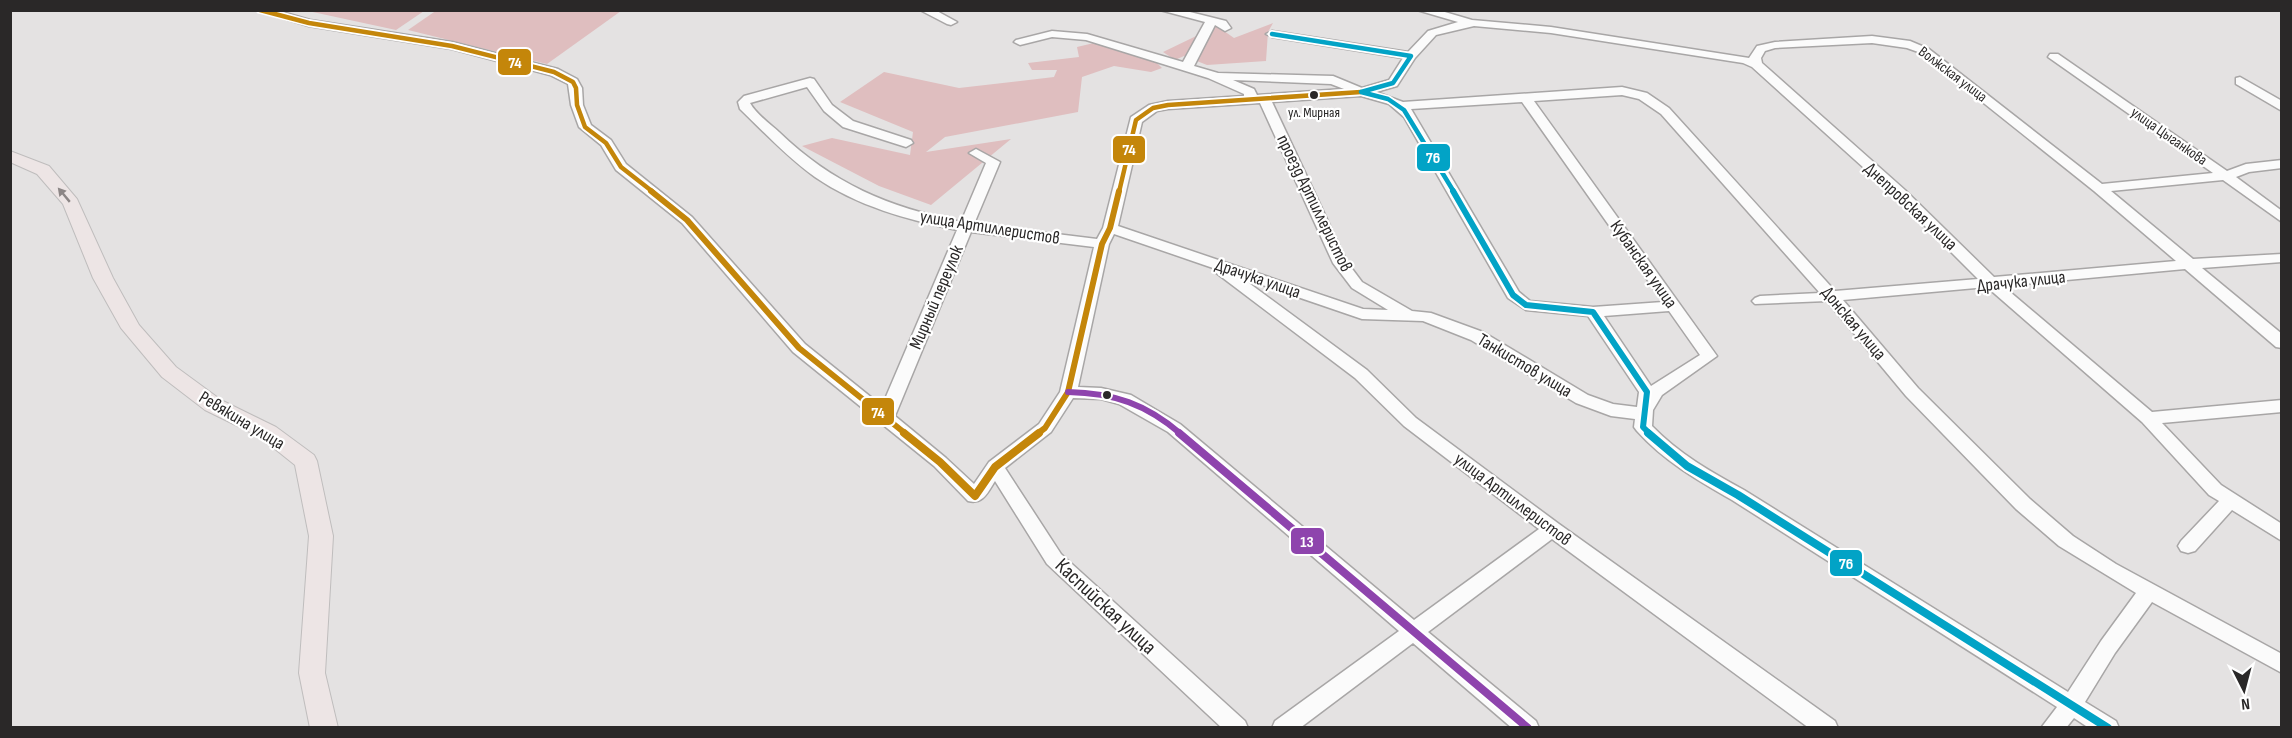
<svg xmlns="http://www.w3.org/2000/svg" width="2292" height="738" font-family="'Sofia Sans Condensed',sans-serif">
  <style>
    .green { fill: #dfbebf }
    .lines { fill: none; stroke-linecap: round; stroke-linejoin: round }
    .minor-casing { stroke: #a8a6a6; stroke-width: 3 }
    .major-casing { stroke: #bfbdbd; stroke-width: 2 }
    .minor { fill: #fbfbfb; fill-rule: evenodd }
    .major { fill: #ede5e5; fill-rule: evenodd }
    .bus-1-far2-casing { stroke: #fff; stroke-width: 8 }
    .bus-1-far1-casing { stroke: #fff; stroke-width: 10 }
    .bus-1-casing { stroke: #fff; stroke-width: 12 }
    .bus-2-far2-casing { stroke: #fff; stroke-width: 8 }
    .bus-2-far1-casing { stroke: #fff; stroke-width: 10 }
    .bus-2-casing { stroke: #fff; stroke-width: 12 }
    .bus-3-far1-casing { stroke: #fff; stroke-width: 10 }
    .bus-3-casing { stroke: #fff; stroke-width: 12 }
    .bus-1-far2 { stroke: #c4860a; stroke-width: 4.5 }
    .bus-1-far1 { stroke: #c4860a; stroke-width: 6 }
    .bus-1 { stroke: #c4860a; stroke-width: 8 }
    .bus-2-far2 { stroke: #02a3c6; stroke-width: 4.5 }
    .bus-2-far1 { stroke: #02a3c6; stroke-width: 6 }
    .bus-2 { stroke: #02a3c6; stroke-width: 8 }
    .bus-3-far1 { stroke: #8e44ad; stroke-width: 6 }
    .bus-3 { stroke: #8e44ad; stroke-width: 8 }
    .oneway { fill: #8c8686 }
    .bus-dot { fill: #2a2828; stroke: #fff; stroke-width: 2 }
    .labels { text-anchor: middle; stroke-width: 4.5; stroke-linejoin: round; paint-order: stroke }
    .far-bus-label { font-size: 14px; fill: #2a2828; stroke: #fff }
    .far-street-label { font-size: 15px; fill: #2a2828; stroke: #fff }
    .street-label { font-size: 18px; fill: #2a2828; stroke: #fff }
    .near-street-label { font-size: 21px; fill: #2a2828; stroke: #fff }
    .line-badge { stroke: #fff; stroke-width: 2 }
    .badge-label { font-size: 16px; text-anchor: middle; font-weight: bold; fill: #fff }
  </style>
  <rect width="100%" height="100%" fill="#e4e2e2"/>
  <!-- green -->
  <g class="green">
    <polygon points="437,10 621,10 621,11 547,64 408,30"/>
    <polygon points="308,11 424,11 396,30"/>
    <polygon points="1273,23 1268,32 1266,61 1207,65 1184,56 1175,60 1163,52 1217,26 1234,38"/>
    <polygon points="1098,42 1156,62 1162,68 1151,72 1114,66 1082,77 1078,112 945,137 926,152 1011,139 931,205 879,186 802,146 832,138 910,155 913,132 840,102 884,72 959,88 1054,77 1057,70 1032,70 1028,63 1079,57 1077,47"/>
  </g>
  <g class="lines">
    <defs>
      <g id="minor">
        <path d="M255,10H275L310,20L452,42L558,69L577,79L582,88L583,105L591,125L611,140L626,164L692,217L805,344L882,406L957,230C908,220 857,206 815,177C787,157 764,132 740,109L738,102L744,96L810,78L814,79L832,105L853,121L911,140L913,143L906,147L843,127L824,111L807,87L750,103C756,114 770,124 779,132C833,184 888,207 961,222L986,163L969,153L976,149L1000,162L974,224L1097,239L1103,228L1131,117L1149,105L1168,101L1244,96V94L1208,78L1086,40L1052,37L1020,45L1014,42L1016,40L1052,31L1087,34L1183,62L1205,22L1160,10H1182L1226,21L1231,28L1225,31L1215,25L1194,66L1218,73L1333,76L1362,88L1389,80L1403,58L1272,37L1266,34L1272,31L1408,52L1428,31L1458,22L1417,10H1438L1472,20L1551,27L1749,58L1757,46L1775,42L1872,36L1910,41L1929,49L2102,184L2213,173L2048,57L2050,54H2058L2227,171L2246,164L2282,160V168L2249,172L2236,177L2282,211V222L2223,180L2111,191L2193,259L2282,254V262L2202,268L2282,334V348L2276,347L2185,269L2003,286L2152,412L2282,400V412L2162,423L2221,485L2282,524V541L2232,510L2195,551L2188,553L2181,551L2178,546L2181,541L2219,501L2209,495L2142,422L1987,287L1843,300L1918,388L2030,499L2073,536L2116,564L2282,654V673L2152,602L2115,653L2085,702L2116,721L2119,728H2089L2074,718L2066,728H2041L2057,707L1732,500C1697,480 1664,461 1637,431L1634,427L1635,419L1611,416L1576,403L1471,340L1423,321L1362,319L1242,278L1367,370L1416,418L1559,524L1835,721L1838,728H1809L1552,539L1428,632L1536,721L1539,728H1512L1413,643L1300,728H1272L1275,721L1399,631L1168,432L1119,404L1101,399L1073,398L1051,432L1005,468L1061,554L1245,721L1248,728H1222L1047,564L995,481C988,492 983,505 968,501L934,466L793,352L682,223L616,170L601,145L579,127L571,105L568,84L550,75L452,49L309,26ZM1474,26L1551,33L1743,63L1752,67L1895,196L1978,279L1835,291L1669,108L1647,93L1622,87L1403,102L1376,92L1397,86L1415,58L1436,35ZM1872,43L1907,48L1921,53L2094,191L2176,261L1994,277L1905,190L1762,63L1761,58L1765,51L1775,48ZM1233,80L1331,84L1344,89L1257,95L1254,89ZM1622,95L1639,99L1661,114L1820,293L1760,296L1755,298L1752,301L1755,304L1827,301L1906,396L2016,509L2059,546L2136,593L2101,641L2068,692L1744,490C1711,472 1679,454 1652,426L1653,410L1662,395L1717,356L1534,101ZM1361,96L1389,104L1404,117L1508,298L1526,310L1588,316L1639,392L1637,407L1613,404L1588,395L1483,332L1431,313L1412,311L1362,282L1347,262L1272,102ZM1522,102L1663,302L1593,307L1530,301L1519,292L1411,109ZM1260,103L1333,263L1352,288L1388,310L1363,309L1118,226L1142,122L1157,111L1168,109ZM971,232L1094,247L1060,392L1039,424L989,462L974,484L946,458L895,416ZM1114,234L1213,268L1215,272L1355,378L1404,426L1539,529L1414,620L1180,424L1131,395L1101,388L1078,387L1109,244ZM1669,311L1700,355L1651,386L1604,316Z"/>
        <polygon points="920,10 935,10 957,22 951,25 947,24"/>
        <polygon points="2240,77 2282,101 2282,111 2236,84 2236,78"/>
      </g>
      <polygon id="major" points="10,151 49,166 77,199 113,278 139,325 176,367 221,400 276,427 314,455 317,461 333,536 325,673 338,728 310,728 299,673 309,536 295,465 260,437 205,410 162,377 121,328 93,278 63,204 37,174 10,162"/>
    </defs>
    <!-- minor casing -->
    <use href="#minor" class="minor-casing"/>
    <!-- major casing -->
    <use href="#major" class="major-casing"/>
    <!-- minor -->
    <use href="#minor" class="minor"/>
    <!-- major -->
    <use href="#major" class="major"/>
    <defs>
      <g id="bus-1-far2">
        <polyline points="260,10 309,23 452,46 554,72 573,82 576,88 577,105 585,127 606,143 621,167 653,192"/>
        <polyline points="1119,192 1136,120 1153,108 1168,105 1361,92"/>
      </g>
      <g id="bus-1-far1">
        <polyline points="651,191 687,220 799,348 906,434"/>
        <polyline points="1037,434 1045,428 1068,392 1102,244 1110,228 1119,191"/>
      </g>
      <polyline id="bus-1" points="904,433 940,462 975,496 995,467 1039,433"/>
      <polyline id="bus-2-far2" points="1272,34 1411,56 1393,83 1361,92 1388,99 1404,110 1454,192"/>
      <polyline id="bus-2-far1" points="1453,191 1513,295 1526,305 1593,312 1647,392 1643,427 1650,434"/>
      <polyline id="bus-2" points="1648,433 1687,466 1738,495 2108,728"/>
      <path id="bus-3-far1" d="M1068,392C1114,393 1146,404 1181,434"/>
      <polyline id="bus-3" points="1179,433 1528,728"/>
    </defs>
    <!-- bus-1-far2 casing -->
    <use href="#bus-1-far2" class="bus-1-far2-casing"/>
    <!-- bus-1-far1 casing -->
    <use href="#bus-1-far1" class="bus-1-far1-casing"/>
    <!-- bus-1 casing -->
    <use href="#bus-1" class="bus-1-casing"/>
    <!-- bus-2-far2 casing -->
    <use href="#bus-2-far2" class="bus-2-far2-casing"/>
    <!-- bus-2-far1 casing -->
    <use href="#bus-2-far1" class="bus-2-far1-casing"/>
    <!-- bus-2 casing -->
    <use href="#bus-2" class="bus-2-casing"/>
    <!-- bus-3-far1 casing -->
    <use href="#bus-3-far1" class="bus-3-far1-casing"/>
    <!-- bus-3 casing -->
    <use href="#bus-3" class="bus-3-casing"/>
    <!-- bus-1-far2 -->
    <use href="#bus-1-far2" class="bus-1-far2"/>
    <!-- bus-1-far1 -->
    <use href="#bus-1-far1" class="bus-1-far1"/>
    <!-- bus-1 -->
    <use href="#bus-1" class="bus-1"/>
    <!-- bus-2-far2 -->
    <use href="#bus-2-far2" class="bus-2-far2"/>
    <!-- bus-2-far1 -->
    <use href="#bus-2-far1" class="bus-2-far1"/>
    <!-- bus-2 -->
    <use href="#bus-2" class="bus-2"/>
    <!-- bus-3-far1 -->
    <use href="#bus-3-far1" class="bus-3-far1"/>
    <!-- bus-3 -->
    <use href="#bus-3" class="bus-3"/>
  </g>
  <!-- one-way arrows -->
  <defs><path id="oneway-solid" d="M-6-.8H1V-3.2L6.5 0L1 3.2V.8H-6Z" transform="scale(1.5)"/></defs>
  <use class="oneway" href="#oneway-solid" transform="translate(64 195) rotate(-130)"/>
  <!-- markers -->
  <g class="bus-dot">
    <circle cx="1314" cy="95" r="5"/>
    <circle cx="1107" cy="395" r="5"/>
  </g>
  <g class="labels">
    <!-- far-bus labels -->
    <g class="far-bus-label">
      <text x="1314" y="117">ул. Мирная</text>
    </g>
    <!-- far-street labels -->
    <g class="far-street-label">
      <text transform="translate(1953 74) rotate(37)" y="5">Волжская улица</text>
      <text transform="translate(2169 136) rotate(35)" y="5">улица Цыганкова</text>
    </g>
    <!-- street labels -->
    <g class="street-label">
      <text transform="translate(1315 203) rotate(64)" y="6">проезд Артиллеристов</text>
      <text transform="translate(1911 206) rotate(43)" y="6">Днепровская улица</text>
      <text transform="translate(990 227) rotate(9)" y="6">улица Артиллеристов</text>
      <text transform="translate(1644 264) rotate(55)" y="6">Кубанская улица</text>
      <text transform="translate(1258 278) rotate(19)" y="6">Драчука улица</text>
      <text transform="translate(2021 281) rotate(-6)" y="6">Драчука улица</text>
      <text transform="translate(936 297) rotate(-67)" y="6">Мирный переулок</text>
      <text transform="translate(1854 323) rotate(50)" y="6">Донская улица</text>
      <text transform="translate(1525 365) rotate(31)" y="6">Танкистов улица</text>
      <text transform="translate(242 420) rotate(31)" y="6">Ревякина улица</text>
      <text transform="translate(1513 499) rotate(37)" y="6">улица Артиллеристов</text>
    </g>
    <!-- near-street labels -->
    <g class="near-street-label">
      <text transform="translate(1106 606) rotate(43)" y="7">Каспийская улица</text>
    </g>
  </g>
  <g class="line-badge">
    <rect x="497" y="48" width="35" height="28" rx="6" fill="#c4860a"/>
    <rect x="1112" y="135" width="34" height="29" rx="6" fill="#c4860a"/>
    <rect x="1416" y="143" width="35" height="29" rx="6" fill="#02a3c6"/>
    <rect x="861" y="397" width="34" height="29" rx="6" fill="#c4860a"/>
    <rect x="1290" y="527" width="35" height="28" rx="6" fill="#8e44ad"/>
    <rect x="1829" y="549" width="34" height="28" rx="6" fill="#02a3c6"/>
  </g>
  <g class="badge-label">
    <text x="515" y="68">74</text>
    <text x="1129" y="155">74</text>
    <text x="1433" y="163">76</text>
    <text x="878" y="418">74</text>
    <text x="1307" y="547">13</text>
    <text x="1846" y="569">76</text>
  </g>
  <!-- border -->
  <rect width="2292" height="738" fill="none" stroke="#2a2828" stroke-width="24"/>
  <!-- north arrow -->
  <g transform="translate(2244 690) rotate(174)" stroke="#ffffff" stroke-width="4.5" paint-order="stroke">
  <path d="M0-4.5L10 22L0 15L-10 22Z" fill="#2a2828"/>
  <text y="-9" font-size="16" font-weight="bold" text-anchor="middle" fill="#2a2828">N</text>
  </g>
</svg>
